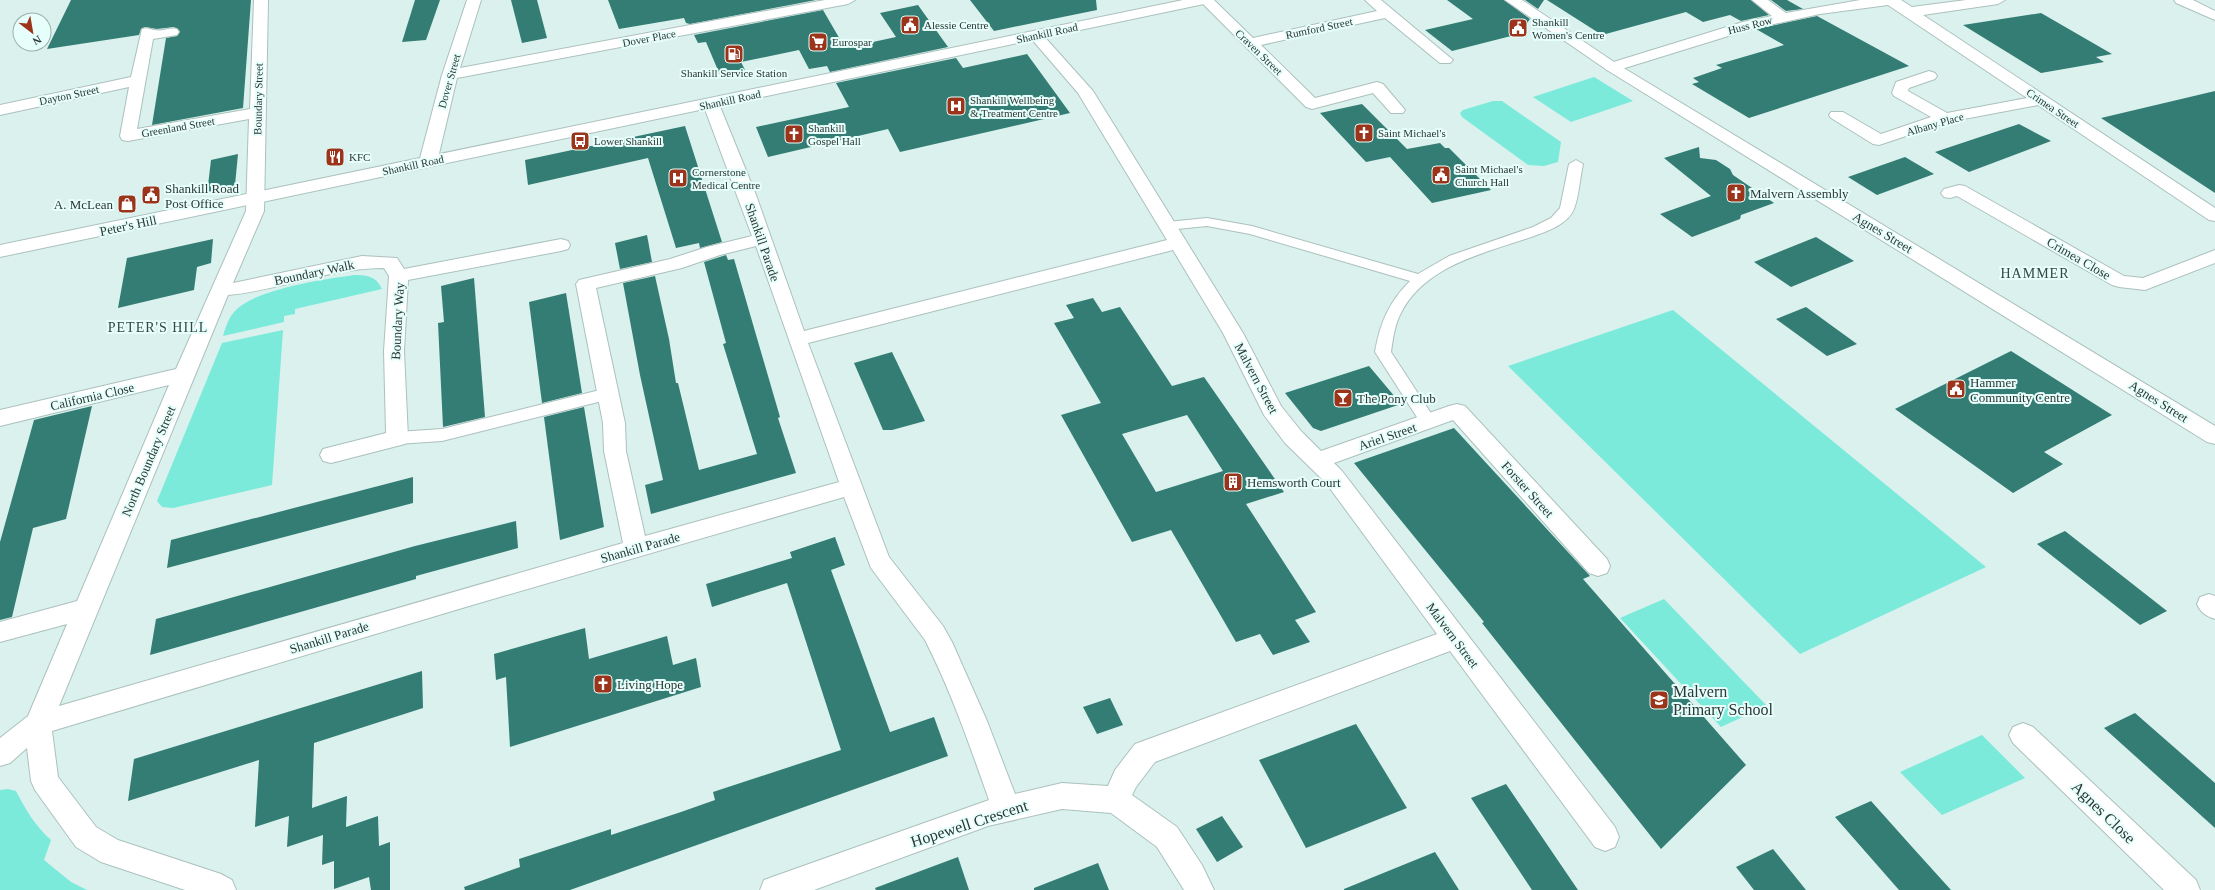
<svg xmlns="http://www.w3.org/2000/svg" width="2215" height="890" font-family="'Times New Roman',serif">
  <style>
    .green { fill: #7beadb }
    .building { fill: #337d74; fill-rule: evenodd }
    .lines { fill: none; stroke-linecap: round; stroke-linejoin: round }
    .pedestrian-casing { stroke: #abc1bd; stroke-width: 2 }
    .minor-casing { stroke: #abc1bd; stroke-width: 2 }
    .secondary-casing { stroke: #abc1bd; stroke-width: 2 }
    .pedestrian { fill: #fff; fill-rule: evenodd }
    .minor { fill: #fff; fill-rule: evenodd }
    .secondary { fill: #fff; fill-rule: evenodd }
    .labels { text-anchor: middle; stroke-width: 4; stroke-linejoin: round; paint-order: stroke }
    .far-poi-label { font-size: 11px; fill: #2d3635; stroke: #e7fffb; text-anchor: start }
    .far-street-label { font-size: 11px; fill: #2d3635; stroke: #e7fffb }
    .poi-label { font-size: 13px; fill: #2d3635; stroke: #e7fffb; text-anchor: start }
    .street-label { font-size: 13px; fill: #2d3635; stroke: #e7fffb }
    .neighbourhood-label { font-size: 14px; letter-spacing: 1px; fill: #334743; stroke: #e7fffb }
    .near-poi-label { font-size: 16px; fill: #2d3635; stroke: #e7fffb; text-anchor: start }
    .near-street-label { font-size: 16px; fill: #2d3635; stroke: #e7fffb }
  </style>
  <rect width="100%" height="100%" fill="#daf1ed"/>
  <!-- green -->
  <g class="green">
    <polygon points="1594,77 1633,101 1571,122 1533,97"/>
    <polygon points="1493,101 1502,101 1561,142 1558,162 1544,166 1528,165 1462,117 1460,113 1463,110"/>
    <path d="M354,275C367,275 376,276 382,289L295,309V314L284,316V322L223,336C226,326 229,316 237,309C258,289 325,279 354,275Z"/>
    <polygon points="1673,310 1986,567 1800,654 1508,366"/>
    <polygon points="283,330 272,485 173,508 162,507 157,501 222,343"/>
    <polygon points="1664,599 1766,705 1766,706 1721,727 1620,618"/>
    <polygon points="1982,735 2025,778 1942,815 1900,772"/>
    <path d="M8,789L16,791C26,810 35,826 51,840L44,860L71,882L87,890H0V790Z"/>
  </g>
  <!-- building -->
  <g class="building">
    <polygon points="71,0 251,0 243,108 152,125 166,38 177,36 180,31 174,27 157,29 145,27 141,29 139,35 47,49"/>
    <polygon points="415,0 440,0 426,40 402,42"/>
    <polygon points="511,0 537,0 547,38 522,43"/>
    <polygon points="608,0 816,0 690,24 686,23 684,18 619,29"/>
    <polygon points="970,0 1096,0 1097,10 994,31"/>
    <polygon points="1447,0 1504,0 1530,19 1519,34 1452,51 1425,30 1473,19"/>
    <polygon points="1525,0 1544,0 1538,9"/>
    <polygon points="1547,0 1751,0 1769,15 1741,21 1730,15 1703,22 1686,12 1602,35"/>
    <polygon points="1771,0 1787,0 1803,9 1786,11"/>
    <polygon points="918,5 948,47 830,72 827,66 809,69 799,50 741,62 745,70 720,75 706,42 698,43 694,35 823,10 845,48 896,37 880,13"/>
    <polygon points="2041,13 2112,54 2096,57 2104,62 2041,73 1963,25"/>
    <polygon points="1817,16 1909,66 1749,118 1692,84 1699,82 1693,78 1722,68 1716,65 1784,45 1756,29"/>
    <polygon points="1027,54 1070,113 900,152 888,129 768,157 756,127 849,107 836,83 956,58 963,68"/>
    <polygon points="2215,91 2215,193 2101,118"/>
    <polygon points="1362,104 1407,149 1440,143 1445,148 1449,148 1491,190 1432,203 1390,157 1366,162 1320,113"/>
    <polygon points="2019,124 2051,141 1969,172 1935,152"/>
    <polygon points="685,126 722,242 700,248 699,243 676,248 648,158 528,185 525,160"/>
    <polygon points="1699,147 1700,158 1716,160 1730,169 1733,175 1774,203 1741,215 1740,219 1692,237 1660,214 1711,196 1664,158"/>
    <polygon points="238,154 235,185 227,190 207,194 211,160"/>
    <polygon points="1905,157 1934,174 1877,195 1848,177"/>
    <polygon points="647,235 652,262 620,269 615,243"/>
    <polygon points="1816,237 1854,261 1791,287 1754,262"/>
    <polygon points="213,239 211,263 197,267 194,290 118,308 127,258"/>
    <polygon points="726,255 728,260 734,259 766,369 780,417 778,418 796,473 651,514 645,485 663,480 640,375 623,283 655,276 669,339 676,383 678,383 699,470 757,454 723,344 726,343 704,262"/>
    <polygon points="474,278 485,417 443,427 438,323 444,322 441,286"/>
    <polygon points="566,293 582,393 542,403 529,302"/>
    <path d="M1093,298L1102,312L1120,307L1172,386L1204,377L1284,492L1246,504L1316,612L1295,620L1310,642L1273,655L1260,634L1236,642L1171,530L1132,542L1061,415L1101,403L1054,323L1074,318L1066,305ZM1187,415L1223,471L1156,492L1122,434Z"/>
    <polygon points="1806,307 1857,344 1827,356 1776,319"/>
    <polygon points="2011,351 2112,415 2044,452 2063,464 2013,493 1895,409"/>
    <polygon points="892,352 925,421 892,430 883,430 854,363"/>
    <polygon points="1369,366 1401,404 1321,431 1313,428 1285,393"/>
    <polygon points="92,406 66,519 33,528 12,617 0,620 0,542 34,420"/>
    <polygon points="584,407 604,527 560,540 544,417"/>
    <polygon points="1454,428 1590,576 1583,579 1746,765 1661,849 1482,623 1484,622 1354,463"/>
    <polygon points="413,477 413,503 167,568 171,540"/>
    <polygon points="516,521 518,548 416,576 416,579 150,655 156,619 415,546"/>
    <polygon points="2065,531 2167,611 2140,625 2037,544"/>
    <polygon points="835,537 845,565 831,570 890,732 934,717 948,756 570,890 465,890 464,887 520,867 519,859 611,829 611,835 681,812 715,800 713,792 841,750 787,583 712,607 706,584 792,558 790,552"/>
    <polygon points="585,628 589,659 667,636 673,665 696,658 701,687 510,747 506,677 496,680 494,654"/>
    <polygon points="422,671 423,708 314,743 312,808 347,796 346,827 378,816 379,846 390,842 390,890 371,890 369,877 334,889 334,861 322,865 323,835 287,847 289,816 255,827 259,760 128,801 134,759"/>
    <polygon points="1110,698 1123,725 1097,734 1083,707"/>
    <polygon points="2135,713 2215,783 2215,828 2104,728"/>
    <polygon points="1356,724 1407,808 1306,848 1259,760"/>
    <polygon points="1506,784 1561,865 1578,890 1532,890 1471,798"/>
    <polygon points="1871,801 1913,848 1951,890 1899,890 1835,817"/>
    <polygon points="1222,816 1243,847 1217,862 1196,829"/>
    <polygon points="1773,849 1806,890 1754,890 1736,867"/>
    <polygon points="1435,852 1459,890 1344,890 1344,889"/>
    <polygon points="958,857 969,890 876,890 875,888"/>
    <polygon points="1098,863 1109,890 1034,890 1034,888"/>
  </g>
  <g class="lines">
    <defs>
      <g id="pedestrian">
        <path d="M1576,160L1583,164C1580,178 1579,196 1574,209C1568,224 1548,231 1534,236C1489,252 1427,264 1402,311C1395,323 1393,338 1391,352L1436,421L1434,425L1428,427L1422,425L1375,352C1380,323 1389,302 1410,281L1250,234L1207,226L1167,230L1160,226L1167,222L1207,218L1252,226L1418,274L1449,256L1533,227L1551,218L1560,208L1569,164Z"/>
        <polygon points="608,388 614,390 616,394 614,398 442,441 397,444 391,442 389,438 391,434 397,432 442,429"/>
      </g>
      <g id="minor">
        <path d="M254,0H268L264,211L233,283L362,256L397,258L404,269L561,239L568,241L570,245L568,249L561,251L408,280L404,351L408,438L405,444L331,463L323,461L320,455L323,449L386,433L384,351L389,276L384,268C331,268 280,290 228,295L59,706L623,543L604,451L603,423L576,284L579,280L670,259L707,247L752,236L703,104L705,101H717L719,104L756,195L804,331L1167,240L1078,93L1029,36L1031,33H1041L1093,91L1243,333L1281,406L1301,431L1321,451L1449,406L1457,404L1465,406L1607,559L1610,566L1607,573L1598,576L1589,573L1453,420L1334,463L1342,471L1615,827L1619,837L1615,847L1605,851L1595,847L1450,651L1155,762L1136,787L1132,795L1177,827L1202,865L1214,890H1184L1157,847L1111,813L1062,809L988,826L814,890H760L764,880L775,876L989,800C970,746 951,691 925,640L871,568L844,497L469,606L52,731L58,777L96,827L118,840L221,874L232,880L236,890H185L101,862L76,847L35,790L31,781L27,748L10,763L0,766V738L28,716L67,624L0,642V622L77,601L169,385L0,426V410L176,369L246,211L249,119L128,141L122,140L120,136L129,87L0,115V105L131,77L142,29C148,27 149,29 154,30C162,32 169,27 177,29L179,32L177,35L153,39L137,129L250,109ZM756,246L839,482L645,536L626,451L625,423L596,288L682,268L720,255ZM1173,250L1223,333L1264,415L1285,443L1326,483L1437,634L1135,744L1115,770L1108,786L1062,783L1015,794L987,721L952,642L943,626L889,557L808,343Z"/>
        <polygon points="467,0 481,0 460,68 825,0 855,0 848,4 457,78 437,162 434,166 422,166 419,162 442,75"/>
        <polygon points="1199,0 1214,0 1253,38 1377,11 1365,0 1381,0 1453,60 1450,63 1440,63 1385,18 1261,45 1315,98 1377,82 1383,84 1405,110 1403,113 1391,113 1373,93 1312,109 1306,107"/>
        <polygon points="1752,0 1768,0 1786,13 1860,0 1901,0 1912,7 1966,0 2005,0 1998,4 1923,15 2215,208 2215,221 2209,220 2038,105 1948,122 1879,145 1873,144 1831,118 1829,115 1831,112 1843,112 1881,134 1931,117 1894,96 1892,93 1896,82 1929,71 1935,73 1937,76 1935,79 1909,88 1908,91 1947,113 2027,98 1888,5 1820,14 1751,29 1612,72 1607,70 1604,67 1607,64 1743,22 1772,16"/>
        <polygon points="2174,0 2193,0 2215,11 2215,20 2176,3"/>
        <polygon points="1959,185 1965,186 2124,276 2143,278 2215,250 2215,263 2145,290 2119,287 2112,285 1957,196 1950,198 1944,197 1941,193 1944,189"/>
        <path d="M2209,594L2215,596V619C2206,616 2201,613 2197,604L2200,597Z"/>
        <polygon points="2023,723 2033,727 2196,880 2200,890 2164,890 2013,743 2009,735 2013,727"/>
      </g>
      <g id="secondary">
        <polygon points="1183,0 1211,0 1204,4 0,257 0,245"/>
        <polygon points="1505,0 1522,0 1617,64 2215,426 2215,444 2207,442 1607,70"/>
      </g>
    </defs>
    <!-- pedestrian casing -->
    <use href="#pedestrian" class="pedestrian-casing"/>
    <!-- minor casing -->
    <use href="#minor" class="minor-casing"/>
    <!-- secondary casing -->
    <use href="#secondary" class="secondary-casing"/>
    <!-- pedestrian -->
    <use href="#pedestrian" class="pedestrian"/>
    <!-- minor -->
    <use href="#minor" class="minor"/>
    <!-- secondary -->
    <use href="#secondary" class="secondary"/>
  </g>
  <!-- icons -->
  <defs>
    <symbol id="civic-square" viewBox="-11 -11 22 22"><rect x="-9" y="-9" width="18" height="18" rx="4" fill="#9c341b" stroke="#e7fffb"/><path d="M-.6-6.5H3V-4.5H.6V-3L4-1V1h2V6H-6V1h2V-1L-.6-3ZM-1.2 2.5V6h2.4V2.5Z" fill="#fff"/></symbol>
    <symbol id="supermarket-square" viewBox="-11 -11 22 22"><rect x="-9" y="-9" width="18" height="18" rx="4" fill="#9c341b" stroke="#e7fffb"/><path d="M-6-5.5h2.5l.6 2H6L4.5 2H-2.5L-4.4-4H-6ZM-1.5 3.2a1.3 1.3 0 1 0 .1 0ZM3 3.2a1.3 1.3 0 1 0 .1 0Z" fill="#fff"/></symbol>
    <symbol id="fuel-square" viewBox="-11 -11 22 22"><rect x="-9" y="-9" width="18" height="18" rx="4" fill="#9c341b" stroke="#e7fffb"/><path d="M-5.5-6h7V0h2V4h1.3V-2.5L3-4.5l.8-.8L6-3V5H2.5V1h-1V6h-7ZM-4.2-4.7v3.2H.2V-4.7Z" fill="#fff"/></symbol>
    <symbol id="hospital-square" viewBox="-11 -11 22 22"><rect x="-9" y="-9" width="18" height="18" rx="4" fill="#9c341b" stroke="#e7fffb"/><path d="M-5-5h3v3.5h4V-5h3V5h-3V1.5h-4V5h-3Z" fill="#fff"/></symbol>
    <symbol id="church-square" viewBox="-11 -11 22 22"><rect x="-9" y="-9" width="18" height="18" rx="4" fill="#9c341b" stroke="#e7fffb"/><path d="M-1.2-6h2.4v3.5h3.3v2.4h-3.3V6h-2.4V-.1h-3.3v-2.4h3.3Z" fill="#fff"/></symbol>
    <symbol id="bus-square" viewBox="-11 -11 22 22"><rect x="-9" y="-9" width="18" height="18" rx="4" fill="#9c341b" stroke="#e7fffb"/><path d="M-5-6H5V4H4V6H2V4H-2V6H-4V4H-5ZM-3.5-4V0h7V-4ZM-3.5 1.2v1.5H-2V1.2ZM2 1.2v1.5H3.5V1.2Z" fill="#fff"/></symbol>
    <symbol id="restaurant-square" viewBox="-11 -11 22 22"><rect x="-9" y="-9" width="18" height="18" rx="4" fill="#9c341b" stroke="#e7fffb"/><path d="M-5-6h1v4h1v-4h1v4h1v-4h1v5L-1.5 .5V6h-2V.5L-5-1ZM5-6V6H3V1.5H1.5Q1.5-4 5-6Z" fill="#fff"/></symbol>
    <symbol id="shop-square" viewBox="-11 -11 22 22"><rect x="-9" y="-9" width="18" height="18" rx="4" fill="#9c341b" stroke="#e7fffb"/><path d="M-5-2.5h2.3a2.7 3.5 0 0 1 5.4 0H5L5.5 6h-11ZM-1.5-2.5h3a1.5 2.3 0 0 0-3 0Z" fill="#fff"/></symbol>
    <symbol id="bar-square" viewBox="-11 -11 22 22"><rect x="-9" y="-9" width="18" height="18" rx="4" fill="#9c341b" stroke="#e7fffb"/><path d="M-6-5H6L.8 .8V4.5H3.5V6h-7V4.5H-.8V.8Z" fill="#fff"/></symbol>
    <symbol id="building-square" viewBox="-11 -11 22 22"><rect x="-9" y="-9" width="18" height="18" rx="4" fill="#9c341b" stroke="#e7fffb"/><path d="M-4-6H4V6H1V3H-1V6H-4ZM-2.5-4.3h1.7v1.8h-1.7ZM.8-4.3h1.7v1.8H.8ZM-2.5-1h1.7V.8h-1.7ZM.8-1h1.7V.8H.8Z" fill="#fff"/></symbol>
    <symbol id="school-square" viewBox="-11 -11 22 22"><rect x="-9" y="-9" width="18" height="18" rx="4" fill="#9c341b" stroke="#e7fffb"/><path d="M0-5L7-2L0 1L-7-2ZM-4 1L0 2.5L4 1V4Q0 6-4 4Z" fill="#fff"/></symbol>
  </defs>
  <g fill-rule="evenodd">
    <use href="#civic-square" x="899" y="14" width="22" height="22"/>
    <use href="#civic-square" x="1507" y="17" width="22" height="22"/>
    <use href="#supermarket-square" x="807" y="31" width="22" height="22"/>
    <use href="#fuel-square" x="723" y="43" width="22" height="22"/>
    <use href="#hospital-square" x="945" y="95" width="22" height="22"/>
    <use href="#church-square" x="1353" y="122" width="22" height="22"/>
    <use href="#church-square" x="783" y="123" width="22" height="22"/>
    <use href="#bus-square" x="569" y="130" width="22" height="22"/>
    <use href="#restaurant-square" x="324" y="146" width="22" height="22"/>
    <use href="#civic-square" x="1430" y="164" width="22" height="22"/>
    <use href="#hospital-square" x="667" y="167" width="22" height="22"/>
    <use href="#church-square" x="1725" y="182" width="22" height="22"/>
    <use href="#civic-square" x="140" y="184" width="22" height="22"/>
    <use href="#shop-square" x="116" y="193" width="22" height="22"/>
    <use href="#civic-square" x="1945" y="378" width="22" height="22"/>
    <use href="#bar-square" x="1332" y="387" width="22" height="22"/>
    <use href="#building-square" x="1222" y="471" width="22" height="22"/>
    <use href="#church-square" x="592" y="673" width="22" height="22"/>
    <use href="#school-square" x="1648" y="689" width="22" height="22"/>
  </g>
  <g class="labels">
    <!-- far-poi labels -->
    <g class="far-poi-label">
      <text x="1532" y="26">Shankill<tspan x="1532" dy="13">Women's Centre</tspan></text>
      <text x="924" y="29">Alessie Centre</text>
      <text x="832" y="46">Eurospar</text>
      <text x="734" y="77" text-anchor="middle">Shankill Service Station</text>
      <text x="970" y="104">Shankill Wellbeing<tspan x="970" dy="13">&amp; Treatment Centre</tspan></text>
      <text x="808" y="132">Shankill<tspan x="808" dy="13">Gospel Hall</tspan></text>
      <text x="1378" y="137">Saint Michael's</text>
      <text x="594" y="145">Lower Shankill</text>
      <text x="349" y="161">KFC</text>
      <text x="1455" y="173">Saint Michael's<tspan x="1455" dy="13">Church Hall</tspan></text>
      <text x="692" y="176">Cornerstone<tspan x="692" dy="13">Medical Centre</tspan></text>
    </g>
    <!-- far-street labels -->
    <g class="far-street-label">
      <text transform="translate(1750 25) rotate(-14)" y="4">Huss Row</text>
      <text transform="translate(1319 28) rotate(-12)" y="4">Rumford Street</text>
      <text transform="translate(1047 33) rotate(-12)" y="4">Shankill Road</text>
      <text transform="translate(649 38) rotate(-11)" y="4">Dover Place</text>
      <text transform="translate(1259 52) rotate(44)" y="4">Craven Street</text>
      <text transform="translate(449 81) rotate(-74)" y="4">Dover Street</text>
      <text transform="translate(69 95) rotate(-12)" y="4">Dayton Street</text>
      <text transform="translate(258 99) rotate(-89)" y="4">Boundary Street</text>
      <text transform="translate(730 100) rotate(-12)" y="4">Shankill Road</text>
      <text transform="translate(2053 108) rotate(34)" y="4">Crimea Street</text>
      <text transform="translate(1935 124) rotate(-16)" y="4">Albany Place</text>
      <text transform="translate(178 127) rotate(-10)" y="4">Greenland Street</text>
      <text transform="translate(413 165) rotate(-12)" y="4">Shankill Road</text>
    </g>
    <!-- poi labels -->
    <g class="poi-label">
      <text x="165" y="193">Shankill Road<tspan x="165" dy="15">Post Office</tspan></text>
      <text x="1750" y="198">Malvern Assembly</text>
      <text x="113" y="209" text-anchor="end">A. McLean</text>
      <text x="1970" y="387">Hammer<tspan x="1970" dy="15">Community Centre</tspan></text>
      <text x="1357" y="403">The Pony Club</text>
      <text x="1247" y="487">Hemsworth Court</text>
      <text x="617" y="689">Living Hope</text>
    </g>
    <!-- street labels -->
    <g class="street-label">
      <text transform="translate(128 225) rotate(-12)" y="5">Peter's Hill</text>
      <text transform="translate(1883 232) rotate(31)" y="5">Agnes Street</text>
      <text transform="translate(763 242) rotate(71)" y="5">Shankill Parade</text>
      <text transform="translate(2079 258) rotate(30)" y="5">Crimea Close</text>
      <text transform="translate(314 272) rotate(-12)" y="5">Boundary Walk</text>
      <text transform="translate(397 321) rotate(-87)" y="5">Boundary Way</text>
      <text transform="translate(1257 378) rotate(62)" y="5">Malvern Street</text>
      <text transform="translate(92 396) rotate(-13)" y="5">California Close</text>
      <text transform="translate(2159 401) rotate(32)" y="5">Agnes Street</text>
      <text transform="translate(1387 436) rotate(-19)" y="5">Ariel Street</text>
      <text transform="translate(148 461) rotate(-67)" y="5">North Boundary Street</text>
      <text transform="translate(1528 489) rotate(48)" y="5">Forster Street</text>
      <text transform="translate(640 547) rotate(-16)" y="5">Shankill Parade</text>
      <text transform="translate(1453 635) rotate(53)" y="5">Malvern Street</text>
      <text transform="translate(329 637) rotate(-17)" y="5">Shankill Parade</text>
    </g>
    <!-- neighbourhood labels -->
    <g class="neighbourhood-label">
      <text x="2035" y="278">HAMMER</text>
      <text x="158" y="332">PETER'S HILL</text>
    </g>
    <!-- near-poi labels -->
    <g class="near-poi-label">
      <text x="1673" y="697">Malvern<tspan x="1673" dy="18">Primary School</tspan></text>
    </g>
    <!-- near-street labels -->
    <g class="near-street-label">
      <text transform="translate(2104 812) rotate(44)" y="6">Agnes Close</text>
      <text transform="translate(969 823) rotate(-18)" y="6">Hopewell Crescent</text>
    </g>
  </g>
  <!-- north arrow -->
  <g transform="translate(32 32) rotate(149)"><circle r="19" fill="#e7fffb" stroke="#9dafac"/>
  <path d="M0-3L7 15L0 10L-7 15Z" fill="#9c341b"/>
  <text y="-6" font-size="11" font-weight="bold" text-anchor="middle" fill="#2d3635">N</text>
  </g>
</svg>
